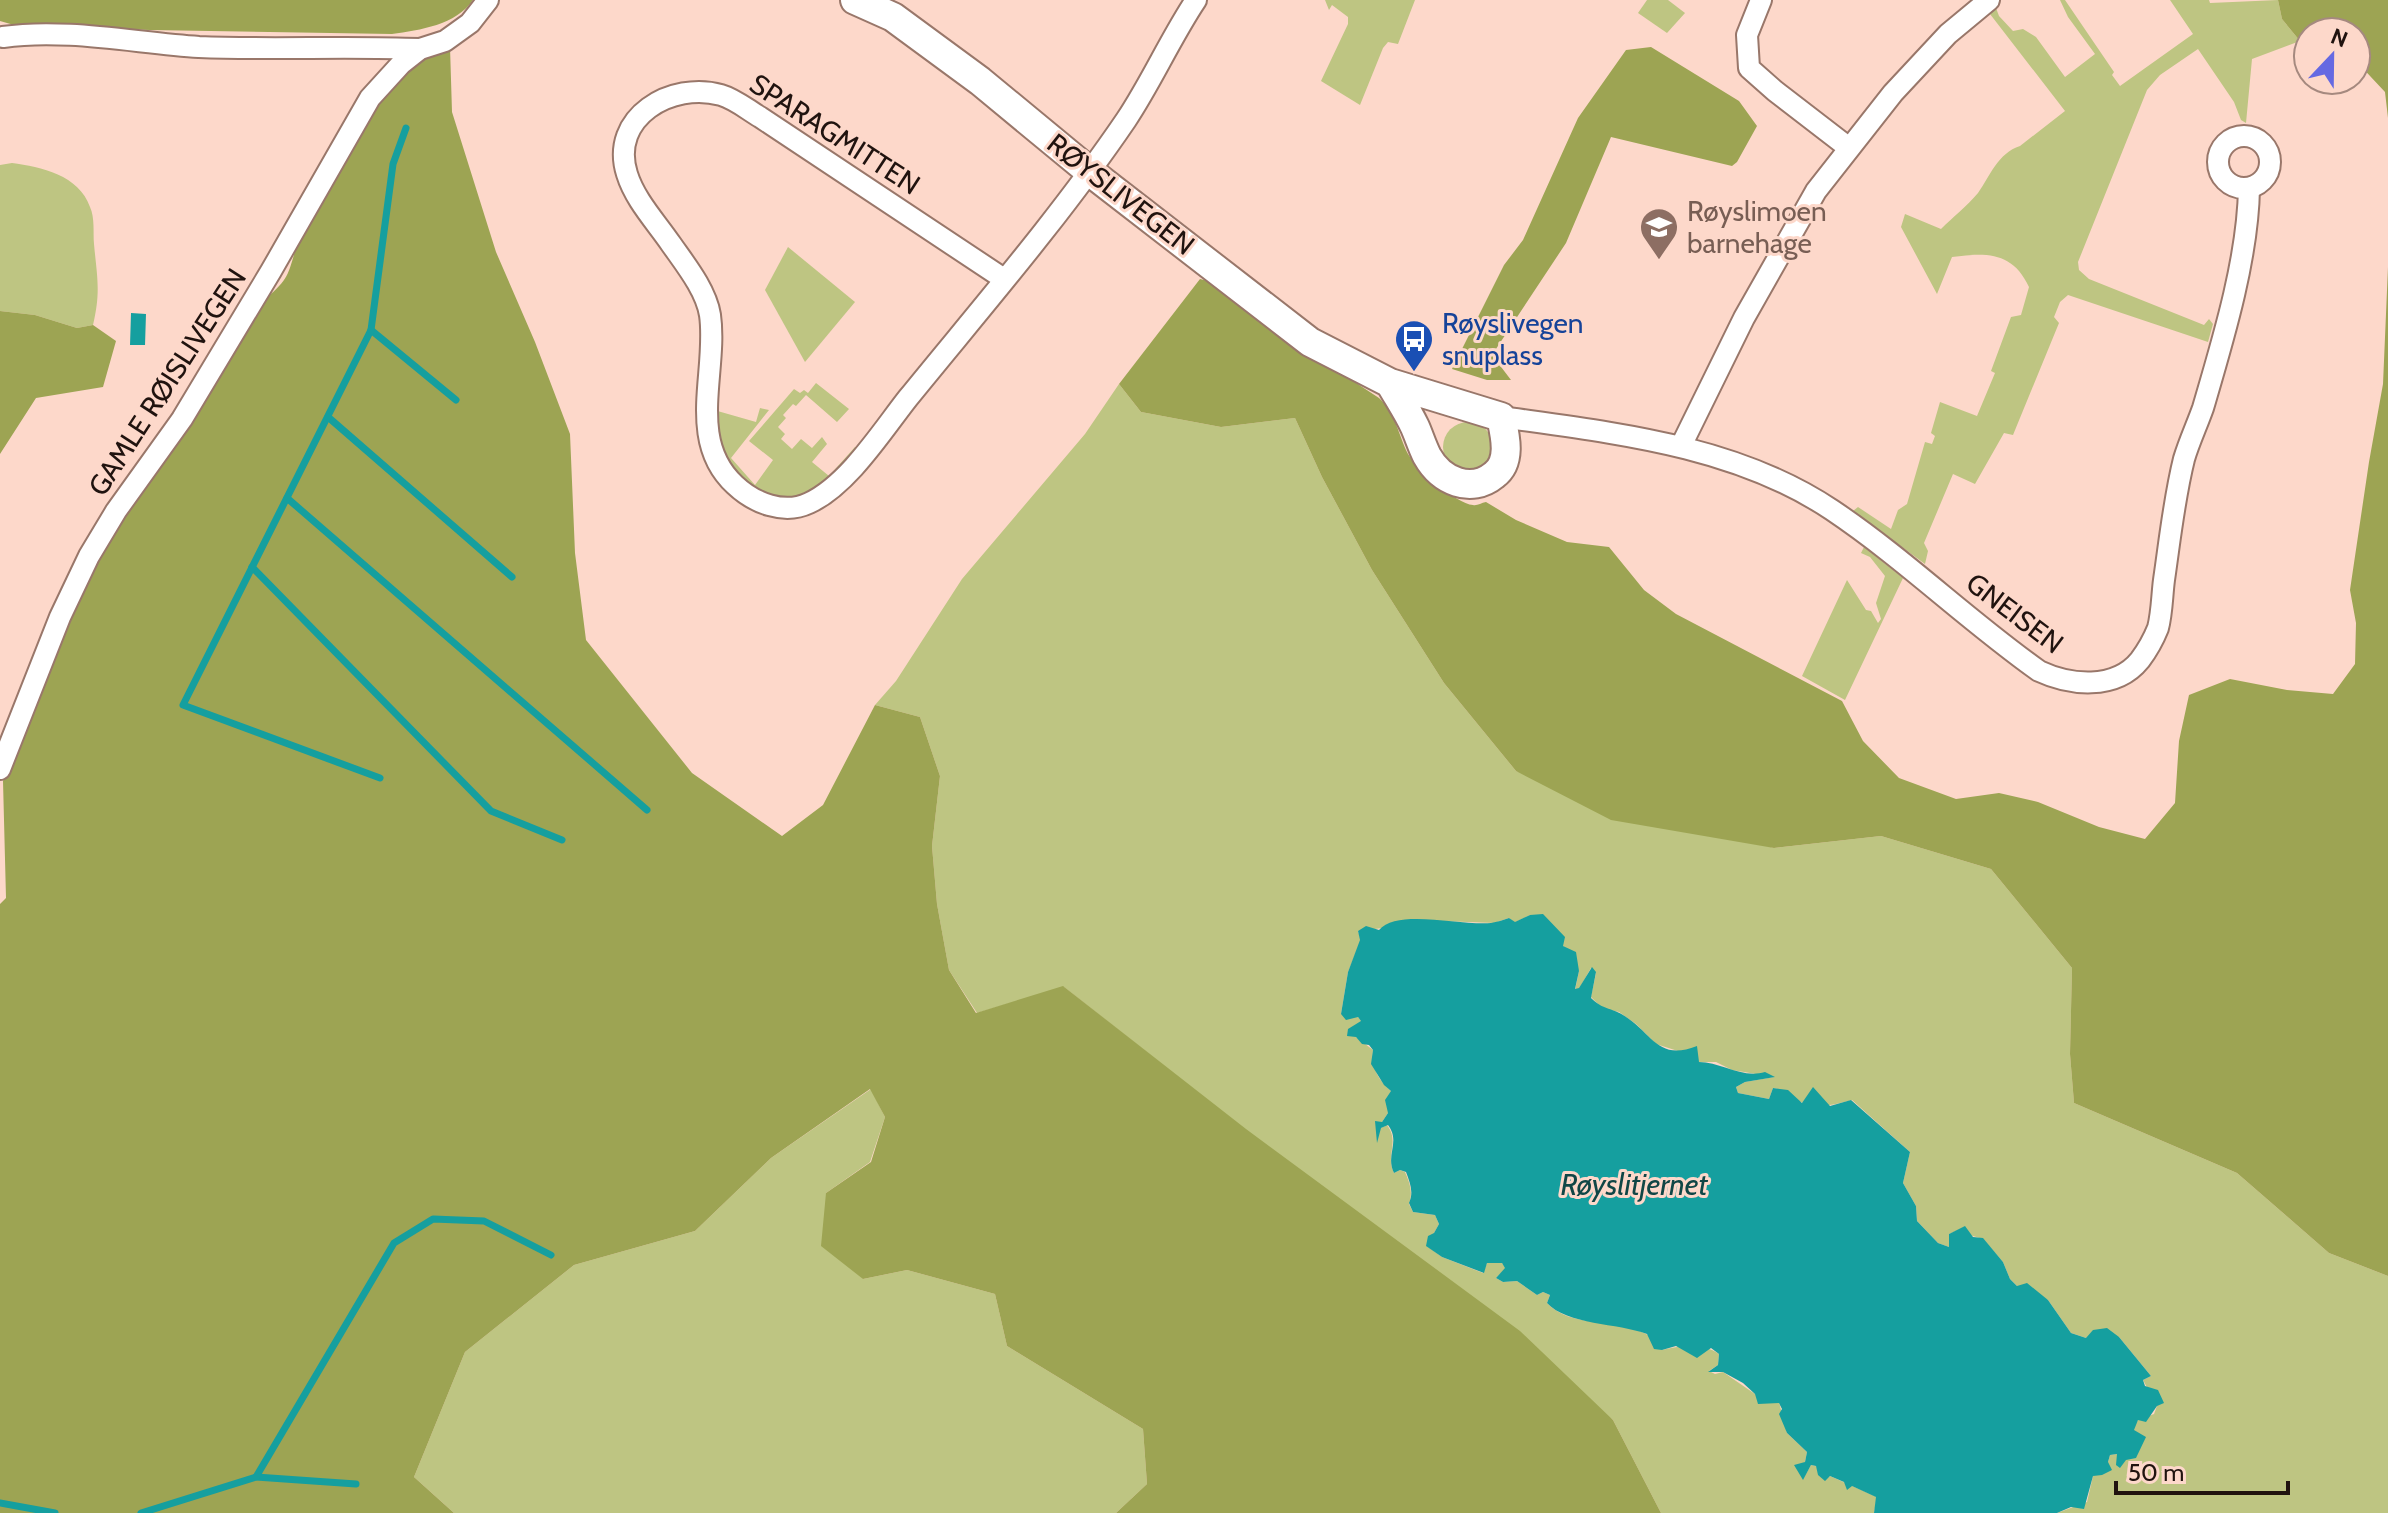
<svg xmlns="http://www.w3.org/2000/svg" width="2388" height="1513" font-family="Cabin,sans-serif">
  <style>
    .green { fill: #bec582 }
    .forest { fill: #9da453 }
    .water { fill: #159f9f }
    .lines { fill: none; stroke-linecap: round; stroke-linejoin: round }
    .stream { stroke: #159f9f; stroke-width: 7 }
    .street-casing { stroke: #99776a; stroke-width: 24 }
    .secondary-casing { stroke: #99776a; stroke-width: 32 }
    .street { stroke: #fff; stroke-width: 20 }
    .secondary { stroke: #fff; stroke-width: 28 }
    .labels { text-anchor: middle; stroke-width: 6; stroke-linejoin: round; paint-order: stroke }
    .street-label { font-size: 28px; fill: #20130f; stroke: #fdd8ca }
    .education-label { font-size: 28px; fill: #785e54; stroke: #fdd8ca; text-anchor: start }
    .transit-label { font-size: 28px; fill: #164399; stroke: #fdd8ca; text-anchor: start }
    .water-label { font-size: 30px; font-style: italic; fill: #104646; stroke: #fdd8ca }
  </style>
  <rect width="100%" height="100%" fill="#fdd8ca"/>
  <!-- green -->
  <g class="green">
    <polygon points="1325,0 1415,0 1398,44 1388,42 1383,48 1360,105 1321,81 1348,24 1348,17 1332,5 1329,10"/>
    <polygon points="1647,0 1668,0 1685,13 1667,33 1638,13"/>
    <path d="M2060,0H2065L2114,72L2112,75L2120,86L2193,34L2170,0H2209L2210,3L2278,0L2282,19L2300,41L2252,59L2246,123L2241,120L2234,102L2198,49L2160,75L2147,90L2078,262L2079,270L2089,279L2204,325L2209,319L2213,324L2208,342L2068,295L2060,302L2054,317L2059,323L2013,435L2004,433L1975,484L1953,474L1924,543L1928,551L1925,564L1853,511L1858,507L1891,529L1898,510L1907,504L1925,442L1932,444L1935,436L1931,433L1940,402L1977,416L1995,373L1991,371L2011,317L2021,315L2029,287C2013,252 1987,252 1952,257L1937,294L1901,227L1905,214L1941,229C1953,217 1967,206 1978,193C1990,176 1998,153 2020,146L2065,111L1990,14L1996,8L1999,16L2013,31L2023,29L2036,37L2065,77L2095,54L2068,17Z"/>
    <path d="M12,163C41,167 79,175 90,207C95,218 93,232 94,244C97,277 101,291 93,325L77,328L35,315L0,311V165Z"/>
    <polygon points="788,247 855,302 805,362 765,290"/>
    <polygon points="816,383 849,409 837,422 806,395 796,406 793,404 783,415 786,418 778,427 785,434 781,439 792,449 801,439 812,448 822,437 827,444 812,462 829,476 855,447 859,449 825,485 795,502 751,490 723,457 714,410 756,422 760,408 769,410 731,458 755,485 773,460 749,441 794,389 800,393 804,390 808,393"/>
    <path d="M1119,384L1141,412L1221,427L1295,418L1322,477L1372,570L1444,683L1516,771L1774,848L1881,836L1991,869L2072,968L2070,1054L2074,1103L2237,1173L2329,1253L2388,1276V1513H2057L2087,1502L2093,1476L2108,1462L2110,1455L2117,1454L2138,1420L2154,1414L2157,1406L2143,1380L2151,1376L2119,1337L2086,1338L2071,1333L2048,1300L2017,1286L2010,1279L2003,1262L1983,1239L1956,1231L1949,1234V1247L1938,1243L1917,1221L1916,1206L1903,1183L1910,1152L1852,1100C1837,1104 1815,1110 1801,1102C1788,1096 1790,1091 1773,1088L1769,1099L1738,1093L1736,1087L1745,1082L1774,1077L1732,1070L1716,1062H1699L1681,1052L1656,1044L1636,1024L1619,1012L1602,1008L1591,997L1596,973L1591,968L1579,989L1575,990L1579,971L1563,946L1530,915L1514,923L1509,918L1494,923L1441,921L1358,931L1361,940L1348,972L1341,1014L1358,1017L1362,1022L1356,1037L1373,1050C1371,1067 1378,1080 1391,1091L1388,1113L1382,1122L1381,1128L1387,1125C1400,1142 1385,1155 1394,1173L1400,1170L1405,1172C1410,1183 1413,1192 1409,1204L1413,1212L1435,1215L1439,1224L1427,1246L1442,1257L1483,1273L1487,1263H1502L1506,1268L1496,1278L1503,1282L1517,1281L1537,1295L1543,1292L1550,1295L1547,1303C1570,1328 1614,1318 1644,1333C1651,1336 1657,1344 1662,1350C1680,1345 1704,1343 1719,1354L1718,1365L1709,1371L1715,1374L1723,1372L1755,1394L1779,1402L1787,1433L1807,1452L1805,1462L1799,1471L1803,1479L1811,1465L1816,1466L1825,1480L1830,1476L1877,1497L1874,1513H1661L1613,1420L1064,987L977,1013L949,970L937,904L932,846L940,776L920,717L875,705L896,681L962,579L1085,434Z"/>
    <circle cx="1468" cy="447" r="25"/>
    <polygon points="1864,547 1903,578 1845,700 1802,676 1847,580 1866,610 1871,611 1878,623 1881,619 1876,603 1885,576 1870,557 1861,553"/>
    <polygon points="871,1089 885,1117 870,1162 826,1193 863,1279 907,1270 995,1294 1007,1346 1143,1429 1147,1484 1116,1513 454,1513 414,1477 465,1352 574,1265 695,1231 771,1158"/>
  </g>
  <!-- forest -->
  <g class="forest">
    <path d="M0,0H473C456,25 420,30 392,34L150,30L14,25L0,21Z"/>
    <polygon points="2278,0 2388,0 2388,118 2385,92 2356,61 2356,32 2308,32 2308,41 2300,41 2282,19"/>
    <path d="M450,47L452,112L496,252L535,342L570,434L575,553L586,640L692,773L782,836L823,805L875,705L920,717L940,776L932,846L937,904L949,970L976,1013L1063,986L1246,1129L1520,1331L1613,1420L1661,1513H1116L1147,1484L1143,1429L1007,1346L995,1294L907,1270L863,1279L821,1246L826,1193L871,1162L885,1117L870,1089L771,1158L695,1231L574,1265L465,1352L414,1477L454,1513H0V904L6,898L3,781L102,541L266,298C294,276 288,267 300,237L382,94L417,60Z"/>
    <polygon points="1651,47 1739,101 1757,126 1737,162 1732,166 1611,137 1566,243 1492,355 1511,380 1487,380 1452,369 1504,265 1523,240 1578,118 1626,50"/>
    <path d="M2388,267V1276L2329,1253L2237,1173L2074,1103L2070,1054L2072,968L1991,869L1881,836L1774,848L1611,820L1516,771L1444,683L1372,570L1322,477L1295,418L1221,427L1141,412L1119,384L1200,279L1212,282L1266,324L1379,398C1396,414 1398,434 1408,454C1416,468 1456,504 1473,505C1477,506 1481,503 1486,502L1516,520L1567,542L1609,547L1644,590L1676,614L1842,701L1863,741L1899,778L1956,799L1999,793L2038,802L2099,827L2145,839L2175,803L2179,741L2189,695L2230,679L2287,690L2333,694L2355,664L2356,623L2350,590L2369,462L2383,384Z"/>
    <polygon points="0,311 35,315 77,328 93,325 116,341 103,387 36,398 0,454"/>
  </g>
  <!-- water -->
  <g class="water">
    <polygon points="131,313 146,314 145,345 130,345"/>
    <path d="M1543,914L1565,937L1563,946L1576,952L1579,971L1575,989L1579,988L1592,967L1596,972L1591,998C1603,1010 1610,1007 1623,1015C1652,1032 1657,1062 1697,1046L1699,1062C1721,1062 1742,1079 1765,1072L1775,1077L1745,1082L1736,1087L1738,1093L1769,1099L1773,1088L1788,1090L1802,1103L1813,1087L1830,1106L1851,1100L1910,1152L1903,1183L1916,1206L1917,1221L1938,1243L1949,1247V1234L1965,1226L1973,1237L1983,1238L2003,1262L2010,1279L2017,1286L2027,1283L2048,1300L2071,1333L2086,1338L2093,1330L2107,1328L2119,1337L2151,1376L2143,1380L2145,1386L2158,1390L2164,1403L2157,1406L2146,1422L2138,1420L2134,1430L2146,1437L2136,1458L2126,1460L2120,1468L2116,1465L2117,1454L2110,1455L2108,1462L2112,1470L2102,1475L2093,1476L2084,1509L2071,1507L2057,1513H1874L1876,1497L1852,1486L1847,1490L1844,1482L1830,1476L1825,1481L1818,1475L1816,1466L1811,1465L1803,1480L1794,1465L1805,1462L1807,1452L1787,1433L1779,1414L1782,1409L1779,1403L1758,1404L1755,1394L1743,1383L1723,1372H1708L1718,1365L1719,1354L1711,1348L1697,1358L1676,1346L1662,1350L1654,1349L1647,1334C1618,1323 1567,1325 1547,1303L1550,1295L1543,1292L1537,1295L1517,1281L1503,1282L1496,1278L1505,1268L1502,1263H1487L1484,1273L1442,1257L1426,1246L1428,1236L1434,1233L1439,1224L1435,1215L1413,1212L1409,1203C1414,1192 1410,1183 1406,1172L1400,1170L1394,1173C1385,1155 1401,1142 1388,1125L1381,1128L1377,1143L1375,1121L1382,1122L1388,1113L1385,1100L1391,1091L1384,1085L1371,1064L1373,1050L1369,1045L1362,1044L1356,1037L1347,1036L1348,1029L1361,1021L1358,1017L1346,1020L1341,1014L1348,972L1360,940L1358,931L1366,926L1379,930C1397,908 1462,926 1491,923C1497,922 1503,920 1509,918L1515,922L1530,915Z"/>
  </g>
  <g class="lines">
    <!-- stream -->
    <g class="stream">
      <polyline points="371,330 456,400"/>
      <polyline points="328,417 512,577"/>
      <polyline points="287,498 647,810"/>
      <polyline points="252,567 491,811 562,840"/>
      <polyline points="380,778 183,705 371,330 393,164 406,128"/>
      <polyline points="256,1477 356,1484"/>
      <polyline points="0,1503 55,1513"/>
      <polyline points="141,1513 256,1477 394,1243 433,1219 484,1221 551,1255"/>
    </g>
    <defs>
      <g id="street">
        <polyline points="1761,0 1747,35 1749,68 1775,91 1849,148"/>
        <path d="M3,37C65,28 136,43 199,47C273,50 347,46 420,49"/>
        <circle cx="2244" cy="162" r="26"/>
        <path d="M1004,279L760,117C748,110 735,99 721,95C672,81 609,117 627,174C635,200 656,222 671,244C685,264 706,290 710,315C718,371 686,440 735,485C754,503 784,515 809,503C848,485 882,431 908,398C982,307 1060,217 1126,120C1152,81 1170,39 1196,0"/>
        <path d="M1501,417C1614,433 1735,445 1832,510C1905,559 1967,620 2039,671C2069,685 2115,691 2140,660C2146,652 2154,638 2158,628C2162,613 2162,595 2164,580C2170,539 2174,499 2184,459C2189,442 2197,425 2203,408C2223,340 2248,258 2249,188"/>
        <polyline points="1681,446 1744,318 1816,191 1893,93 1948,34 1989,0"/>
        <polyline points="0,769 60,617 89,556 116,511 182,419 271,271 370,98 401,64 420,49 445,41 470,23 488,0"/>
      </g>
      <path id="secondary" d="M855,0L893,17L980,81L1089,171L1310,342L1390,383L1501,417C1505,435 1512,462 1494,475C1471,494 1441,481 1427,456C1422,446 1419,436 1415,427C1408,412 1398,397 1390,383"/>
    </defs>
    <!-- street casing -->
    <use href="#street" class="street-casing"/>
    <!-- secondary casing -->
    <use href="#secondary" class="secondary-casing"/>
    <!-- street -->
    <use href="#street" class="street"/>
    <!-- secondary -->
    <use href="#secondary" class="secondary"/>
  </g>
  <!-- icons -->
  <defs>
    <symbol id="school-pin" viewBox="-11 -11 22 30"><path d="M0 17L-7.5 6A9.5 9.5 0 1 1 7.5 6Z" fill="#8d6e63" stroke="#fdd8ca"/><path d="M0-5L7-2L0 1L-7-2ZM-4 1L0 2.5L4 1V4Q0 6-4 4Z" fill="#fff"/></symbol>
    <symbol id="bus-pin" viewBox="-11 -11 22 30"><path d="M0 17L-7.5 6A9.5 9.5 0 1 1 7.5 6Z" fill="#1a4fb4" stroke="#fdd8ca"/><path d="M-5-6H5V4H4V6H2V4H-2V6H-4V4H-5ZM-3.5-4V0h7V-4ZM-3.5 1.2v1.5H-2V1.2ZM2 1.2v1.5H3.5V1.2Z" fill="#fff"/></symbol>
  </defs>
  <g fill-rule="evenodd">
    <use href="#school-pin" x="1637" y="205" width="44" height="60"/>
    <use href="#bus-pin" x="1392" y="317" width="44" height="60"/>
  </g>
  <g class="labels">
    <!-- street labels -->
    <g class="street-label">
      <text transform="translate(835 134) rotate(33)" y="10">SPARAGMITTEN</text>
      <text transform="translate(1121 194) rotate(38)" y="10">RØYSLIVEGEN</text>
      <text transform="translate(167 382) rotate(-57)" y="10">GAMLE RØISLIVEGEN</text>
      <text transform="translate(2015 613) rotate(37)" y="10">GNEISEN</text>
    </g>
    <!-- education labels -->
    <g class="education-label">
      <text x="1687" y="221">Røyslimoen<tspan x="1687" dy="32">barnehage</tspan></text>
    </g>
    <!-- transit labels -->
    <g class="transit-label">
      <text x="1442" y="333">Røyslivegen<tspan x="1442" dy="32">snuplass</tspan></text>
    </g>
    <!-- water labels -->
    <g class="water-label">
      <text x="1634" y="1195">Røyslitjernet</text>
    </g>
  </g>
  <!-- north arrow -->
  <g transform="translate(2332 56) rotate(22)"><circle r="38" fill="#fdd8ca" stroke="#a5897f" stroke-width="2"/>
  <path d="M0-6L14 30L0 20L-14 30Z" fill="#6569e2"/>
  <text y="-12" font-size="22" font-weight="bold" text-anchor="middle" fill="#20130f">N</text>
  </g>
  <!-- scale -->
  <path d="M2116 1481v12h172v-12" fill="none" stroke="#20130f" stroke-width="4"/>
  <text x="2128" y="1481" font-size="24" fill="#20130f" stroke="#fdd8ca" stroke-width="6" paint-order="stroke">50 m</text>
</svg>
